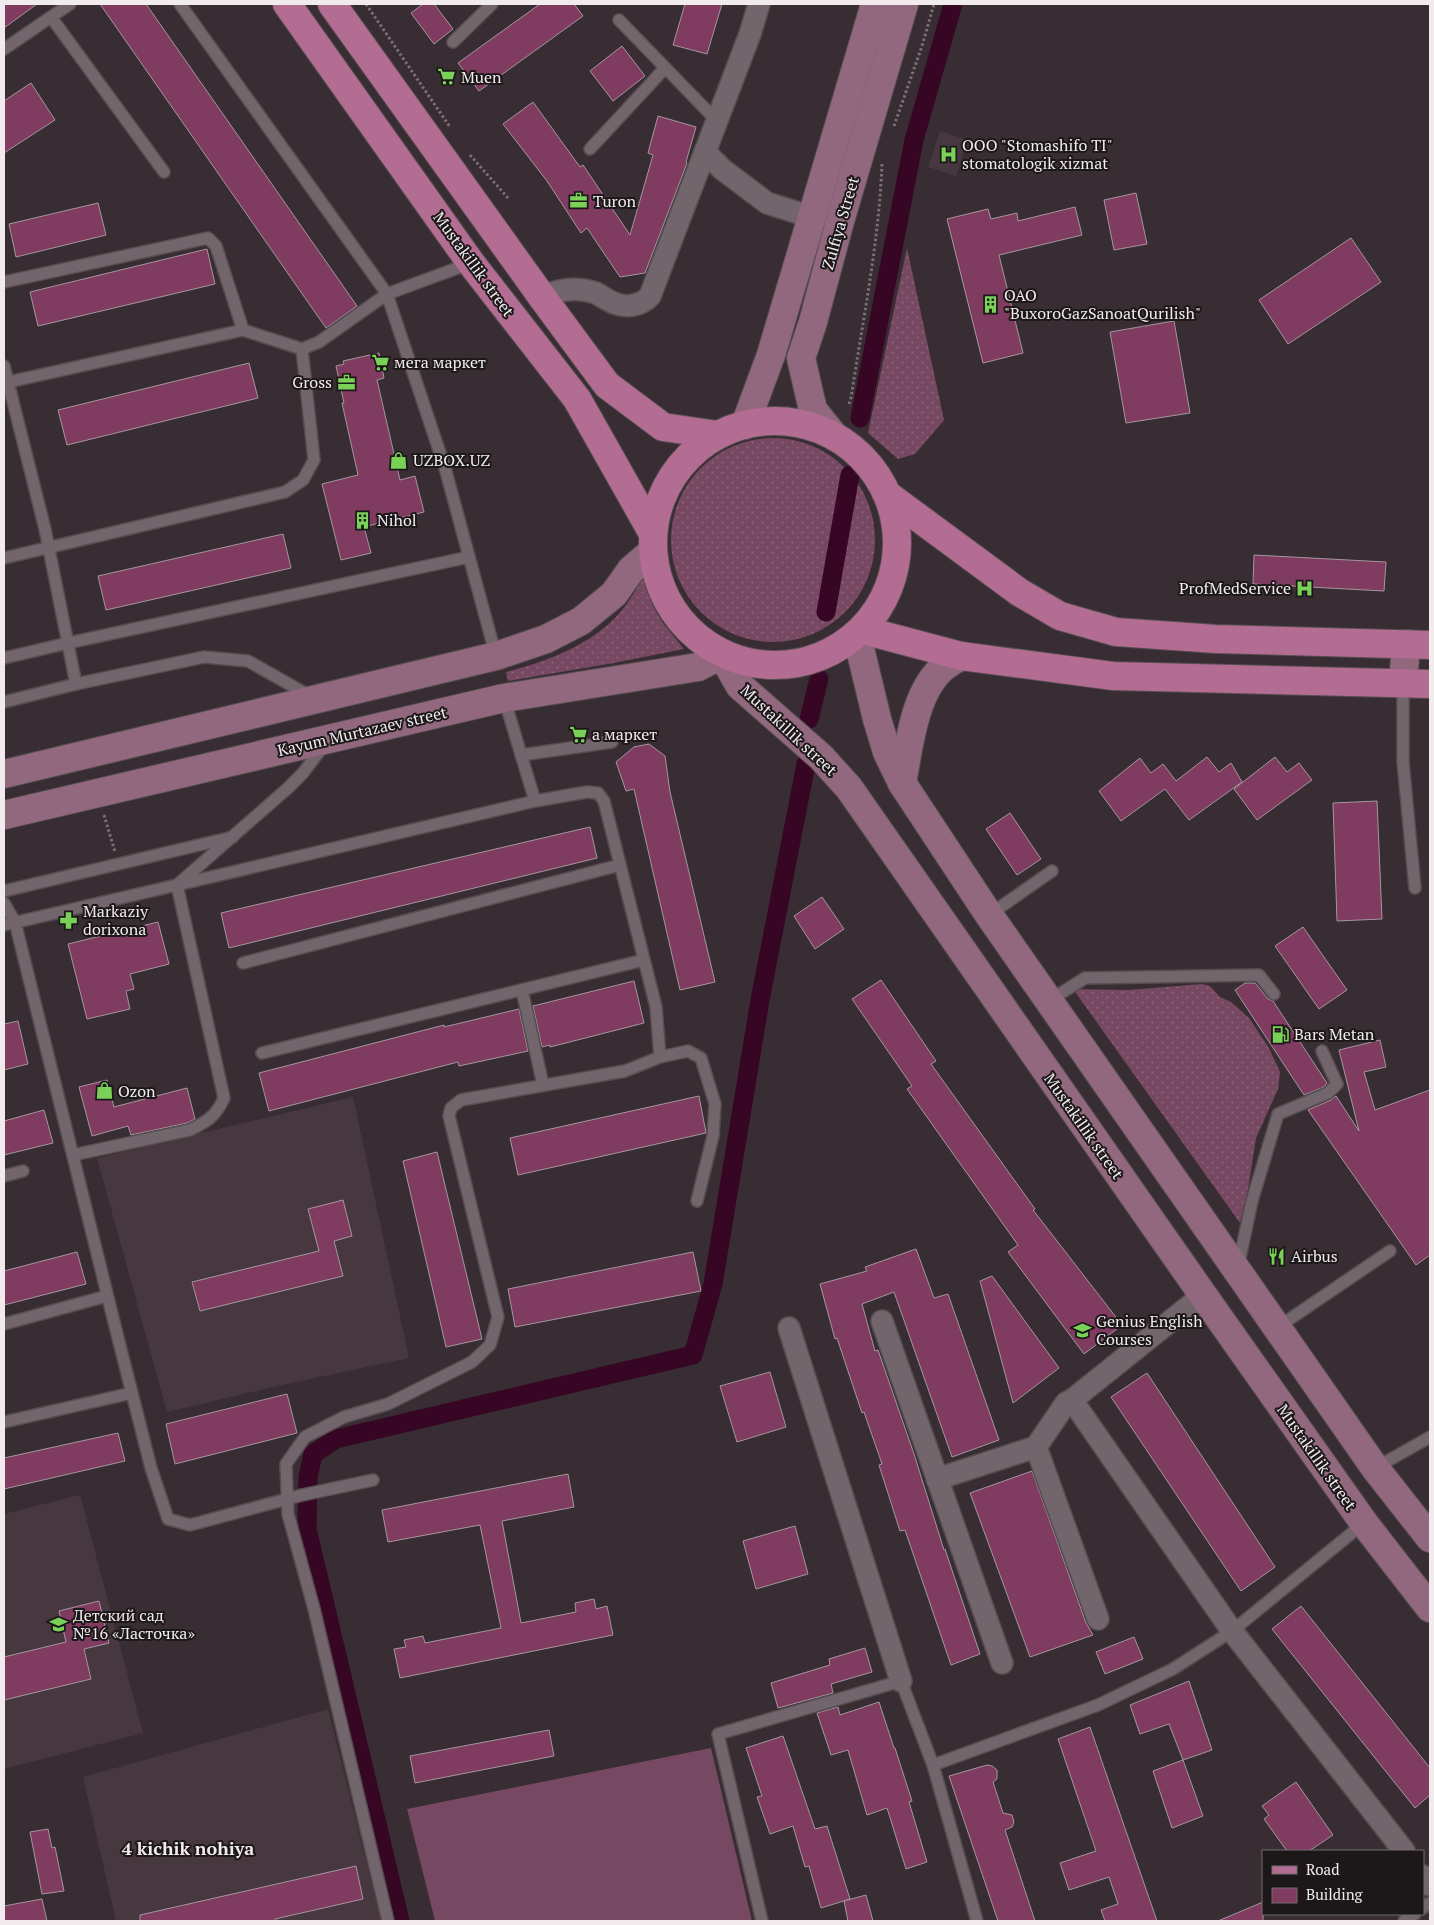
<svg xmlns="http://www.w3.org/2000/svg" width="1434" height="1925" font-family="'PT Serif',serif">
  <style>
    .built { fill: #47373f }
    .grass { fill: url(#grass-dots) }
    .garden { fill: #774861 }
    .lines { fill: none; stroke-linecap: round; stroke-linejoin: round }
    .canal { stroke: #370624; stroke-width: 19 }
    .building { fill: #803b61; stroke: #a4979d }
    .lane-casing { stroke: #564d51; stroke-width: 14 }
    .street-casing { stroke: #564d51; stroke-width: 24 }
    .secondary-casing { stroke: #564d51; stroke-width: 30 }
    .primary-casing { stroke: #564d51; stroke-width: 30 }
    .path { stroke: #7a7075; stroke-width: 3; stroke-dasharray: 2.5 2.5; stroke-linecap: butt }
    .lane { stroke: #72656b; stroke-width: 11 }
    .street { stroke: #72656b; stroke-width: 21 }
    .secondary { stroke: #92687e; stroke-width: 28 }
    .primary { stroke: #b36c92; stroke-width: 28 }
    .labels { text-anchor: middle; stroke-width: 4; stroke-linejoin: round; paint-order: stroke }
    .poi-label { font-size: 16px; fill: #f2ebee; stroke: #1c1719; text-anchor: start }
    .street-label { font-size: 16px; fill: #f2ebee; stroke: #1c1719 }
    .neighbourhood-label { font-size: 18px; font-weight: bold; fill: #f2ebee; stroke: #1c1719 }
  </style>
  <defs>
    <pattern id="grass-dots" width="8" height="8" patternUnits="userSpaceOnUse" patternTransform="scale(1.25)"><rect width="8" height="8" fill="#774861"/><path d="M2 2h.1M6 6h.1" fill="none" stroke="#8b6378" stroke-width="1.8" stroke-linecap="round"/></pattern>
  </defs>
  <rect width="100%" height="100%" fill="#382d32"/>
  <!-- built -->
  <g class="built">
    <polygon points="940,131 968,140 956,176 928,167"/>
    <polygon points="353,1097 409,1358 273,1387 167,1412 97,1158"/>
    <polygon points="80,1495 143,1733 4,1769 4,1514"/>
    <polygon points="328,1709 381,1921 116,1921 83,1777"/>
  </g>
  <!-- grass -->
  <g class="grass">
    <polygon points="907,248 944,420 915,454 898,459 868,433"/>
    <circle cx="773" cy="540" r="102"/>
    <path d="M643,578L653,606L662,622L684,649L614,663L508,681L506,672C546,662 594,644 621,611C630,601 636,589 643,578Z"/>
    <polygon points="1202,984 1210,986 1220,997 1231,1002 1249,1018 1269,1048 1280,1072 1278,1089 1256,1138 1248,1189 1240,1223 1073,989 1129,990"/>
  </g>
  <!-- garden -->
  <polygon class="garden" points="711,1748 752,1921 435,1921 407,1809"/>
  <g class="lines">
    <!-- canal -->
    <g class="canal">
      <polyline points="860,418 914,140 953,4"/>
      <polyline points="826,612 850,475"/>
      <polyline points="809,719 819,679"/>
      <polyline points="400,1921 307,1529 308,1477 313,1454 336,1439 693,1355 713,1284 760,1000 806,764"/>
    </g>
  </g>
  <!-- building -->
  <g class="building">
    <polygon points="4,4 37,4 4,28"/>
    <polygon points="100,4 146,4 357,306 326,328"/>
    <polygon points="423,4 434,4 453,29 434,44 411,13"/>
    <polygon points="540,4 574,4 583,16 479,91 458,63"/>
    <polygon points="685,4 722,4 707,54 673,45"/>
    <polygon points="622,46 645,76 613,101 590,71"/>
    <polygon points="31,83 55,120 4,153 4,101"/>
    <polygon points="533,102 580,167 583,165 630,235 653,155 648,153 658,116 696,127 686,162 687,163 645,273 620,277 587,228 581,233 547,181 503,124"/>
    <polygon points="1136,193 1147,244 1114,250 1104,200"/>
    <polygon points="98,203 106,235 16,257 9,224"/>
    <polygon points="1075,207 1082,235 999,255 1023,353 983,363 947,219 988,209 991,219 1017,213 1018,221"/>
    <polygon points="1351,238 1381,282 1288,344 1259,300"/>
    <polygon points="207,249 215,284 38,326 30,292"/>
    <polygon points="1174,321 1190,413 1126,423 1110,332"/>
    <polygon points="379,353 384,378 377,380 400,480 415,476 424,512 364,527 371,553 341,560 322,484 358,475 342,403 344,403 336,366 344,364 343,361"/>
    <polygon points="249,363 258,398 67,445 58,410"/>
    <polygon points="283,534 291,568 106,610 98,576"/>
    <polygon points="1254,555 1386,562 1384,591 1253,584"/>
    <polygon points="649,744 665,756 670,792 715,982 680,990 634,789 626,791 616,762 634,747"/>
    <polygon points="1207,757 1219,772 1231,763 1242,782 1189,820 1165,789 1121,821 1099,791 1140,758 1151,773 1163,764 1176,781"/>
    <polygon points="1275,757 1287,772 1299,763 1312,780 1257,820 1234,789"/>
    <polygon points="1377,801 1382,919 1337,921 1333,803"/>
    <polygon points="1010,813 1041,859 1017,875 986,829"/>
    <polygon points="590,827 597,858 229,948 221,913"/>
    <polygon points="822,897 844,929 815,949 794,916"/>
    <polygon points="158,922 169,964 130,974 134,989 126,991 130,1009 87,1019 68,944"/>
    <polygon points="1303,927 1347,990 1319,1009 1275,946"/>
    <polygon points="881,980 936,1061 931,1064 1035,1209 1033,1210 1122,1325 1084,1354 1008,1252 1018,1245 907,1089 912,1086 852,999"/>
    <polygon points="634,981 644,1023 550,1047 550,1045 542,1047 533,1006"/>
    <polygon points="1245,983 1255,983 1268,999 1273,1001 1327,1083 1324,1087 1304,1095 1235,990"/>
    <polygon points="519,1009 528,1051 459,1066 458,1062 269,1111 259,1073 444,1025 444,1027"/>
    <polygon points="18,1021 28,1064 4,1070 4,1024"/>
    <polygon points="1380,1040 1386,1067 1364,1072 1375,1110 1430,1090 1430,1255 1416,1265 1308,1110 1331,1100 1336,1096 1359,1131 1339,1050"/>
    <polygon points="107,1080 114,1107 187,1088 195,1119 187,1123 131,1135 128,1126 92,1136 79,1087"/>
    <polygon points="699,1096 706,1133 518,1175 510,1138"/>
    <polygon points="44,1110 53,1143 4,1155 4,1121"/>
    <polygon points="437,1152 482,1339 446,1347 403,1161"/>
    <polygon points="343,1200 352,1236 334,1241 343,1276 200,1311 192,1282 319,1251 308,1209"/>
    <polygon points="916,1249 934,1298 948,1294 999,1440 952,1457 894,1292 862,1304 875,1351 878,1350 914,1454 944,1550 945,1549 980,1654 951,1665 905,1530 900,1531 879,1465 882,1464 864,1412 862,1413 837,1338 835,1339 820,1284 867,1271 865,1267"/>
    <polygon points="77,1252 86,1284 4,1305 4,1271"/>
    <polygon points="693,1252 701,1291 515,1327 508,1289"/>
    <polygon points="992,1276 1059,1368 1013,1403 980,1281"/>
    <polygon points="770,1372 786,1427 737,1442 720,1386"/>
    <polygon points="1147,1373 1275,1567 1241,1591 1111,1397"/>
    <polygon points="287,1394 297,1433 175,1464 166,1424"/>
    <polygon points="118,1433 125,1461 4,1489 4,1458"/>
    <polygon points="1032,1471 1086,1623 1093,1635 1030,1657 970,1493"/>
    <polygon points="568,1474 574,1507 502,1521 521,1623 576,1612 575,1603 594,1599 596,1609 607,1606 613,1635 400,1678 394,1649 406,1647 404,1640 423,1636 425,1643 501,1628 480,1525 388,1542 382,1510"/>
    <polygon points="795,1526 808,1574 756,1589 743,1541"/>
    <polygon points="99,1601 109,1643 84,1649 91,1679 4,1700 4,1657 66,1642 59,1611"/>
    <polygon points="1301,1606 1430,1768 1430,1795 1415,1808 1272,1629"/>
    <polygon points="1134,1637 1143,1659 1105,1674 1096,1652"/>
    <polygon points="865,1648 872,1672 831,1684 833,1693 778,1708 771,1683 830,1665 829,1659"/>
    <polygon points="1189,1681 1212,1750 1183,1760 1169,1724 1140,1734 1130,1705"/>
    <polygon points="879,1702 894,1748 895,1748 912,1801 909,1802 927,1862 906,1869 887,1808 867,1815 848,1750 831,1755 817,1713 838,1707 840,1715"/>
    <polygon points="1090,1727 1157,1921 1105,1921 1101,1910 1118,1904 1109,1877 1069,1890 1060,1863 1096,1851 1058,1739"/>
    <polygon points="549,1730 554,1756 415,1783 410,1756"/>
    <polygon points="783,1736 815,1829 827,1826 850,1899 821,1908 809,1866 805,1867 793,1826 770,1834 757,1797 762,1796 746,1748"/>
    <polygon points="1183,1760 1203,1816 1172,1828 1153,1771"/>
    <polygon points="987,1765 992,1766 997,1770 997,1779 993,1782 1003,1813 1012,1815 1014,1822 1012,1827 1005,1830 1035,1921 998,1921 949,1776"/>
    <polygon points="1296,1782 1333,1835 1309,1851 1287,1851 1264,1819 1269,1815 1262,1806"/>
    <polygon points="48,1829 52,1848 55,1847 64,1891 42,1894 30,1832"/>
    <polygon points="356,1866 363,1899 275,1919 275,1921 140,1921 140,1915"/>
    <polygon points="866,1895 873,1921 848,1921 844,1901"/>
    <polygon points="42,1899 47,1921 4,1921 4,1906"/>
    <polygon points="1263,1902 1263,1921 1218,1921"/>
  </g>
  <g class="lines">
    <defs>
      <g id="lane">
        <polyline points="180,4 387,294 445,468 496,656"/>
        <polyline points="51,17 164,172"/>
        <polyline points="619,20 717,121"/>
        <polyline points="453,42 492,4"/>
        <polyline points="4,49 70,4"/>
        <polyline points="590,149 665,68"/>
        <polyline points="4,282 208,238 216,246 243,330 302,349 319,342 387,294 471,263"/>
        <polyline points="4,366 45,529 76,684"/>
        <polyline points="4,383 243,330"/>
        <polyline points="4,558 285,492 303,480 314,460 302,349"/>
        <polyline points="4,658 68,643 469,557"/>
        <polyline points="1403,683 1403,762 1415,888"/>
        <polyline points="4,702 76,684 204,657 248,661 310,696"/>
        <polyline points="521,755 612,742"/>
        <polyline points="4,891 233,837"/>
        <polyline points="4,903 15,922 117,1334 151,1468 168,1519 190,1525 302,1495 373,1480"/>
        <polyline points="989,915 1052,871"/>
        <polyline points="4,925 177,885 288,788 303,773 325,744"/>
        <polyline points="243,963 620,865"/>
        <polyline points="522,990 543,1085"/>
        <polyline points="1050,1000 1085,978 1259,975 1274,994"/>
        <polyline points="262,1053 644,960"/>
        <polyline points="660,1057 688,1051 701,1058 715,1104 713,1136 697,1201"/>
        <path d="M73,1155L190,1130C208,1121 216,1116 224,1098L177,885L535,801L504,698"/>
        <polyline points="4,1176 23,1171"/>
        <polyline points="1238,1267 1252,1201 1278,1114 1328,1093 1337,1084 1322,1051"/>
        <polyline points="4,1324 107,1296"/>
        <polyline points="1278,1327 1390,1251"/>
        <polyline points="4,1422 132,1393"/>
        <polyline points="1375,1468 1430,1437"/>
        <polyline points="1423,1908 1430,1903"/>
        <polyline points="388,1921 314,1609 288,1514 286,1464 305,1437 344,1417 388,1404 472,1362 490,1345 498,1317 449,1116 451,1108 461,1100 625,1071 660,1057 656,1007 604,801 598,793 587,792 535,801"/>
        <polyline points="762,1921 718,1734 901,1681 933,1765"/>
        <polyline points="977,1921 933,1765 1098,1705 1173,1669 1232,1631 1364,1523"/>
        <polyline points="1404,1921 1415,1914"/>
      </g>
      <g id="street">
        <polyline points="759,4 750,34 705,152 722,169 767,203 811,217"/>
        <path d="M542,297C559,289 578,287 596,293C602,296 608,301 614,303C626,308 641,306 650,296L705,152"/>
        <polyline points="1203,1295 1072,1400 1232,1631 1404,1851"/>
        <polyline points="882,1321 1002,1663"/>
        <polyline points="789,1328 901,1681"/>
        <polyline points="1036,1447 1098,1619"/>
        <polyline points="937,1479 1036,1447 1066,1403 1072,1400"/>
        <polyline points="1423,1876 1430,1885"/>
      </g>
      <g id="secondary">
        <polyline points="745,425 771,355 875,4"/>
        <polyline points="834,436 813,410 801,358 813,322 840,221 904,4"/>
        <polyline points="857,636 877,719 887,752 902,783 989,915 1375,1468 1430,1538"/>
        <polyline points="724,658 740,686 821,757 849,788 1203,1295 1364,1523 1430,1608"/>
        <polyline points="1403,683 1406,644"/>
        <polyline points="4,774 496,656 546,639 581,621 614,594 631,570 652,552"/>
        <path d="M902,783C909,747 914,690 945,666C950,662 956,659 961,656"/>
        <polyline points="4,815 504,698 698,667 721,655"/>
      </g>
      <g id="primary">
        <polyline points="287,4 471,263 577,399 651,530"/>
        <polyline points="332,4 542,297 607,385 663,427 718,435"/>
        <circle cx="775" cy="543" r="122"/>
        <polyline points="889,496 1019,592 1060,616 1116,632 1216,639 1430,645"/>
        <polyline points="863,630 961,656 1113,676 1430,684"/>
      </g>
    </defs>
    <!-- lane casing -->
    <use href="#lane" class="lane-casing"/>
    <!-- street casing -->
    <use href="#street" class="street-casing"/>
    <!-- secondary casing -->
    <use href="#secondary" class="secondary-casing"/>
    <!-- primary casing -->
    <use href="#primary" class="primary-casing"/>
    <!-- path -->
    <g class="path">
      <polyline points="366,4 450,127"/>
      <polyline points="894,126 922,46 934,4"/>
      <polyline points="470,155 508,198"/>
      <path d="M849,404L851,398C863,319 879,242 882,163"/>
      <polyline points="104,815 115,852"/>
    </g>
    <!-- lane -->
    <use href="#lane" class="lane"/>
    <!-- street -->
    <use href="#street" class="street"/>
    <!-- secondary -->
    <use href="#secondary" class="secondary"/>
    <!-- primary -->
    <use href="#primary" class="primary"/>
  </g>
  <!-- icons -->
  <defs>
    <symbol id="supermarket-bare" viewBox="-9 -9 18 18"><path d="M-6-5.5h2.5l.6 2H6L4.5 2H-2.5L-4.4-4H-6ZM-1.5 3.2a1.3 1.3 0 1 0 .1 0ZM3 3.2a1.3 1.3 0 1 0 .1 0Z" fill="#79d157" stroke="#1c1719" stroke-width="2.5" paint-order="stroke"/></symbol>
    <symbol id="hospital-bare" viewBox="-9 -9 18 18"><path d="M-5-5h3v3.5h4V-5h3V5h-3V1.5h-4V5h-3Z" fill="#79d157" stroke="#1c1719" stroke-width="2.5" paint-order="stroke"/></symbol>
    <symbol id="office-bare" viewBox="-9 -9 18 18"><path d="M-6-3h4V-5.5h4V-3h4V5H-6ZM-1-4.5V-3h2v-1.5ZM-6 0V1H6V0Z" fill="#79d157" stroke="#1c1719" stroke-width="2.5" paint-order="stroke"/></symbol>
    <symbol id="building-bare" viewBox="-9 -9 18 18"><path d="M-4-6H4V6H1V3H-1V6H-4ZM-2.5-4.3h1.7v1.8h-1.7ZM.8-4.3h1.7v1.8H.8ZM-2.5-1h1.7V.8h-1.7ZM.8-1h1.7V.8H.8Z" fill="#79d157" stroke="#1c1719" stroke-width="2.5" paint-order="stroke"/></symbol>
    <symbol id="shop-bare" viewBox="-9 -9 18 18"><path d="M-5-2.5h2.3a2.7 3.5 0 0 1 5.4 0H5L5.5 6h-11ZM-1.5-2.5h3a1.5 2.3 0 0 0-3 0Z" fill="#79d157" stroke="#1c1719" stroke-width="2.5" paint-order="stroke"/></symbol>
    <symbol id="pharmacy-bare" viewBox="-9 -9 18 18"><path d="M-2-6h4v4h4v4h-4v4h-4v-4h-4v-4h4Z" fill="#79d157" stroke="#1c1719" stroke-width="2.5" paint-order="stroke"/></symbol>
    <symbol id="fuel-bare" viewBox="-9 -9 18 18"><path d="M-5.5-6h7V0h2V4h1.3V-2.5L3-4.5l.8-.8L6-3V5H2.5V1h-1V6h-7ZM-4.2-4.7v3.2H.2V-4.7Z" fill="#79d157" stroke="#1c1719" stroke-width="2.5" paint-order="stroke"/></symbol>
    <symbol id="restaurant-bare" viewBox="-9 -9 18 18"><path d="M-5-6h1v4h1v-4h1v4h1v-4h1v5L-1.5 .5V6h-2V.5L-5-1ZM5-6V6H3V1.5H1.5Q1.5-4 5-6Z" fill="#79d157" stroke="#1c1719" stroke-width="2.5" paint-order="stroke"/></symbol>
    <symbol id="school-bare" viewBox="-9 -9 18 18"><path d="M0-5L7-2L0 1L-7-2ZM-4 1L0 2.5L4 1V4Q0 6-4 4Z" fill="#79d157" stroke="#1c1719" stroke-width="2.5" paint-order="stroke"/></symbol>
  </defs>
  <g fill-rule="evenodd">
    <use href="#supermarket-bare" x="434" y="64" width="25" height="25"/>
    <use href="#hospital-bare" x="936" y="142" width="25" height="25"/>
    <use href="#office-bare" x="566" y="188" width="25" height="25"/>
    <use href="#building-bare" x="978" y="292" width="25" height="25"/>
    <use href="#supermarket-bare" x="368" y="350" width="25" height="25"/>
    <use href="#office-bare" x="334" y="370" width="25" height="25"/>
    <use href="#shop-bare" x="386" y="448" width="25" height="25"/>
    <use href="#building-bare" x="350" y="508" width="25" height="25"/>
    <use href="#hospital-bare" x="1292" y="576" width="25" height="25"/>
    <use href="#supermarket-bare" x="566" y="722" width="25" height="25"/>
    <use href="#pharmacy-bare" x="56" y="908" width="25" height="25"/>
    <use href="#fuel-bare" x="1268" y="1022" width="25" height="25"/>
    <use href="#shop-bare" x="92" y="1078" width="25" height="25"/>
    <use href="#restaurant-bare" x="1264" y="1244" width="25" height="25"/>
    <use href="#school-bare" x="1070" y="1318" width="25" height="25"/>
    <use href="#school-bare" x="46" y="1612" width="25" height="25"/>
  </g>
  <g class="labels">
    <!-- poi labels -->
    <g class="poi-label">
      <text x="461" y="83">Muen</text>
      <text x="962" y="151">OOO "Stomashifo TI"<tspan x="962" dy="18">stomatologik xizmat</tspan></text>
      <text x="593" y="207">Turon</text>
      <text x="1004" y="301">ОАО<tspan x="1004" dy="18">"BuxoroGazSanoatQurilish"</tspan></text>
      <text x="394" y="368">мега маркет</text>
      <text x="332" y="388" text-anchor="end">Gross</text>
      <text x="413" y="466">UZBOX.UZ</text>
      <text x="377" y="526">Nihol</text>
      <text x="1291" y="594" text-anchor="end">ProfMedService</text>
      <text x="592" y="740">а маркет</text>
      <text x="83" y="917">Markaziy<tspan x="83" dy="18">dorixona</tspan></text>
      <text x="1294" y="1040">Bars Metan</text>
      <text x="118" y="1097">Ozon</text>
      <text x="1291" y="1262">Airbus</text>
      <text x="1096" y="1327">Genius English<tspan x="1096" dy="18">Courses</tspan></text>
      <text x="73" y="1621">Детский сад<tspan x="73" dy="18">№16 «Ласточка»</tspan></text>
    </g>
    <!-- street labels -->
    <g class="street-label">
      <text transform="translate(840 223) rotate(-74)" y="6">Zulfiya Street</text>
      <text transform="translate(474 264) rotate(54)" y="6">Mustakillik street</text>
      <text transform="translate(789 730) rotate(43)" y="6">Mustakillik street</text>
      <text transform="translate(362 731) rotate(-13)" y="6">Kayum Murtazaev street</text>
      <text transform="translate(1084 1126) rotate(55)" y="6">Mustakillik street</text>
      <text transform="translate(1317 1457) rotate(55)" y="6">Mustakillik street</text>
    </g>
    <!-- neighbourhood labels -->
    <g class="neighbourhood-label">
      <text x="188" y="1855">4 kichik nohiya</text>
    </g>
  </g>
  <!-- border -->
  <rect width="1434" height="1925" fill="none" stroke="#f2ebee" stroke-width="10"/>
  <!-- legend -->
  <rect x="1262" y="1850" width="162" height="65" fill="#1c1719" stroke="#726c6e"/>
  <rect x="1272" y="1866" width="25" height="8" fill="#b36c92" stroke="#726c6e"/>
  <text x="1306" y="1875" font-size="15" fill="#f2ebee">Road</text>
  <rect x="1272" y="1888" width="25" height="15" fill="#803b61" stroke="#726c6e"/>
  <text x="1306" y="1900" font-size="15" fill="#f2ebee">Building</text>
</svg>
